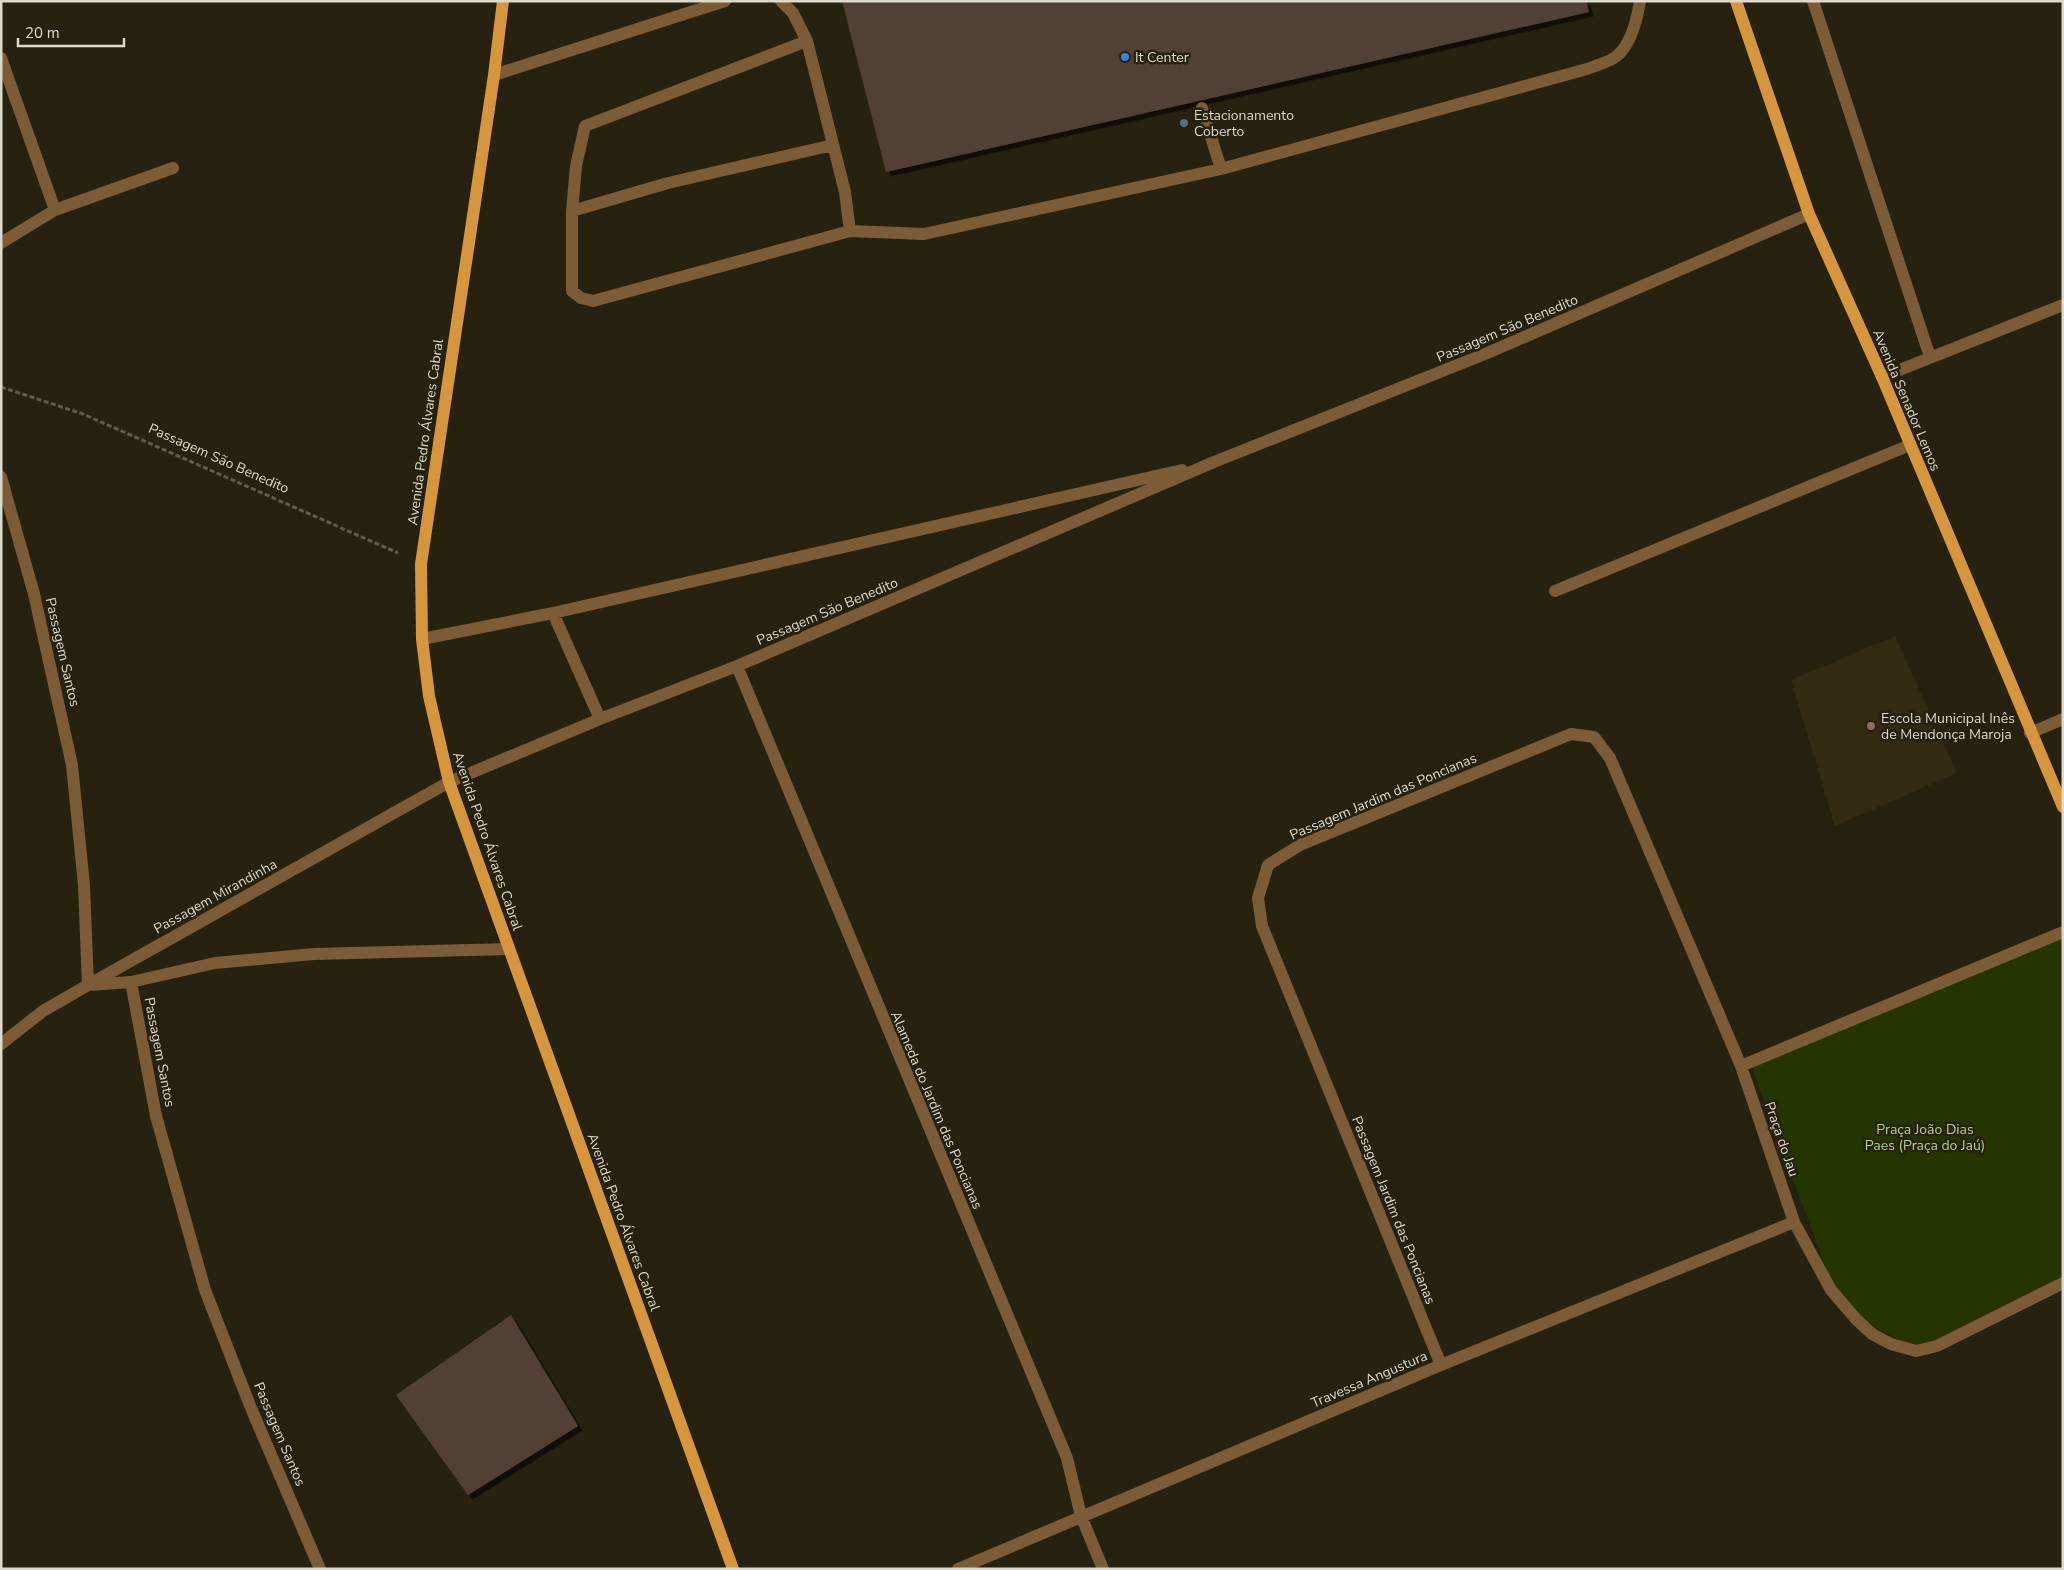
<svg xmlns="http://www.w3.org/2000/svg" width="2064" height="1570" font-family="'Nunito Sans',sans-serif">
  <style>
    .built { fill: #322b11 }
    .green { fill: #243501 }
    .building { fill: #534135; filter: url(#shadow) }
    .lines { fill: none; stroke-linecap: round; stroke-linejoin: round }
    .path { stroke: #615d4c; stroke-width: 3; stroke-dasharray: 5 2.5; stroke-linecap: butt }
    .minor { stroke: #7b5c36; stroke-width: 12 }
    .major { stroke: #d6963d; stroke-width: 12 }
    .shop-dot { fill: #3f7fe0; stroke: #27220f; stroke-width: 2 }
    .service-dot { fill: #5c6f8a; stroke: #27220f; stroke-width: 2 }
    .education-dot { fill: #8d6e63; stroke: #27220f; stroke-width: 2 }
    .labels { text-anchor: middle; stroke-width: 5; stroke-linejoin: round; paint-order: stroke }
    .poi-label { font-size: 14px; fill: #dcd9cd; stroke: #27220f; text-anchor: start }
    .street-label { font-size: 14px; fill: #dcd9cd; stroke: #27220f }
    .park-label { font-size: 14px; fill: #afd47c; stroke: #27220f }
  </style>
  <defs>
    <filter id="shadow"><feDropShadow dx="4.5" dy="4.5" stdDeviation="0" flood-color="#0009"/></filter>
  </defs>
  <rect width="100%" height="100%" fill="#27220f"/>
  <path class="built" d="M 1895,636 L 1957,773 L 1835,826 L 1791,680 Z"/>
  <path class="green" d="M 2063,931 L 2063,1284 L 1947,1343 L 1912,1345 L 1881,1331 L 1852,1309 L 1831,1282 L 1749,1060 Z"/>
  <path class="building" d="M 842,1 L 1586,1 L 1589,12 L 886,172 Z
    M 511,1315 L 578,1426 L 468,1495 L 396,1395 Z"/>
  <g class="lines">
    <path class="path" d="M 1,387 L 83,414 L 398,553"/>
    <path class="minor" d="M 781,1 L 793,13 L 807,41 L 845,192 L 850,231 L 924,234 L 1221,169 L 1587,69 C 1595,66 1606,63 1614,58 C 1631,47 1637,20 1640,1
      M 1813,1 L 1930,357
      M 807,41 L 585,126 L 576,166 L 572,211 L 668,183 L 833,145
      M 1,58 L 55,210
      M 494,75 L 725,1
      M 1202,108 L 1221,169
      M 572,211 L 572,291 L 581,298 L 593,301 L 850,231
      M 1,243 L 55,210 L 173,168
      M 1882,377 L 2063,305
      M 1,477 L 34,594 L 72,765 L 84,885 L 88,985 L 131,982 L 156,1116 L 205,1290 L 251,1408 L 320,1569
      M 1555,591 L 1910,445
      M 553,613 L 600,719
      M 422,639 L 553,613 L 1182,470
      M 737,666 L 1067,1458 L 1081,1516 L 1103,1569
      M 2030,733 L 2063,719
      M 131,982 L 215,963 L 314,954 L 509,949
      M 1,1044 L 43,1011 L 88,985 L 449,782 L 600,719 L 737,666 L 1214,462 L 1485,354 L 1809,214
      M 1741,1066 L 2063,932
      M 1441,1365 L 1262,926 L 1258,898 L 1268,865 L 1300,845 L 1571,734 L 1594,737 L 1610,758 L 1741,1066 L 1794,1222 L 1831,1290 L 1856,1319 L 1872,1334 L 1891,1344 L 1916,1351 L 1937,1346 L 2063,1283
      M 958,1569 L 1441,1365 L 1794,1222"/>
    <path class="major" d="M 503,1 L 494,75 L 421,564 L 422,639 L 429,696 L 449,782 L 733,1569
      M 1736,1 L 1809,214 L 1882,377 L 2063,807"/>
  </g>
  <circle class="shop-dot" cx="1125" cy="57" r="5"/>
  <circle class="service-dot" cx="1184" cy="123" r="5"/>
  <circle class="education-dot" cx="1871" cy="726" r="5"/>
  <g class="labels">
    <g class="poi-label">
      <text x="1135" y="62">It Center</text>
      <text x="1194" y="120">Estacionamento<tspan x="1194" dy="16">Coberto</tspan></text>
      <text x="1881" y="723">Escola Municipal Inês<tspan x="1881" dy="16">de Mendonça Maroja</tspan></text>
    </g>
    <g class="street-label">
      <text transform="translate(1507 328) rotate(-23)" y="5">Passagem São Benedito</text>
      <text transform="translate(1907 400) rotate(67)" y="5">Avenida Senador Lemos</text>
      <text transform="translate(425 432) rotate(-82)" y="5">Avenida Pedro Álvares Cabral</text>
      <text transform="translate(219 458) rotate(24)" y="5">Passagem São Benedito</text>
      <text transform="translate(827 611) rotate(-23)" y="5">Passagem São Benedito</text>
      <text transform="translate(63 652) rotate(77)" y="5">Passagem Santos</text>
      <text transform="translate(1383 796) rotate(-23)" y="5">Passagem Jardim das Poncianas</text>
      <text transform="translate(488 841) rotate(71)" y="5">Avenida Pedro Álvares Cabral</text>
      <text transform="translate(215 896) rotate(-29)" y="5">Passagem Mirandinha</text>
      <text transform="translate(160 1052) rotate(79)" y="5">Passagem Santos</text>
      <text transform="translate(937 1110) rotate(67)" y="5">Alameda do Jardim das Poncianas</text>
      <text transform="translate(1782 1139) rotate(71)" y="5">Praça do Jau</text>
      <text transform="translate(1394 1210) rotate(68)" y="5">Passagem Jardim das Poncianas</text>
      <text transform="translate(624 1222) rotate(70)" y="5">Avenida Pedro Álvares Cabral</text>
      <text transform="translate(1369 1379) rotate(-23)" y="5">Travessa Angustura</text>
      <text transform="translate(280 1434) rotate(67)" y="5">Passagem Santos</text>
    </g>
    <g class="park-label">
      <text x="1925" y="1134">Praça João Dias<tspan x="1925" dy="16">Paes (Praça do Jaú)</tspan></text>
    </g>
  </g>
  <rect width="2064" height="1570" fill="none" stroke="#dcd9cd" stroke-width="5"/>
  <path d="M18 38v8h106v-8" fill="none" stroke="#dcd9cd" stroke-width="2.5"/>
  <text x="25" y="38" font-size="15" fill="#dcd9cd" stroke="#27220f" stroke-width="4" paint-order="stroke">20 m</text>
</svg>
